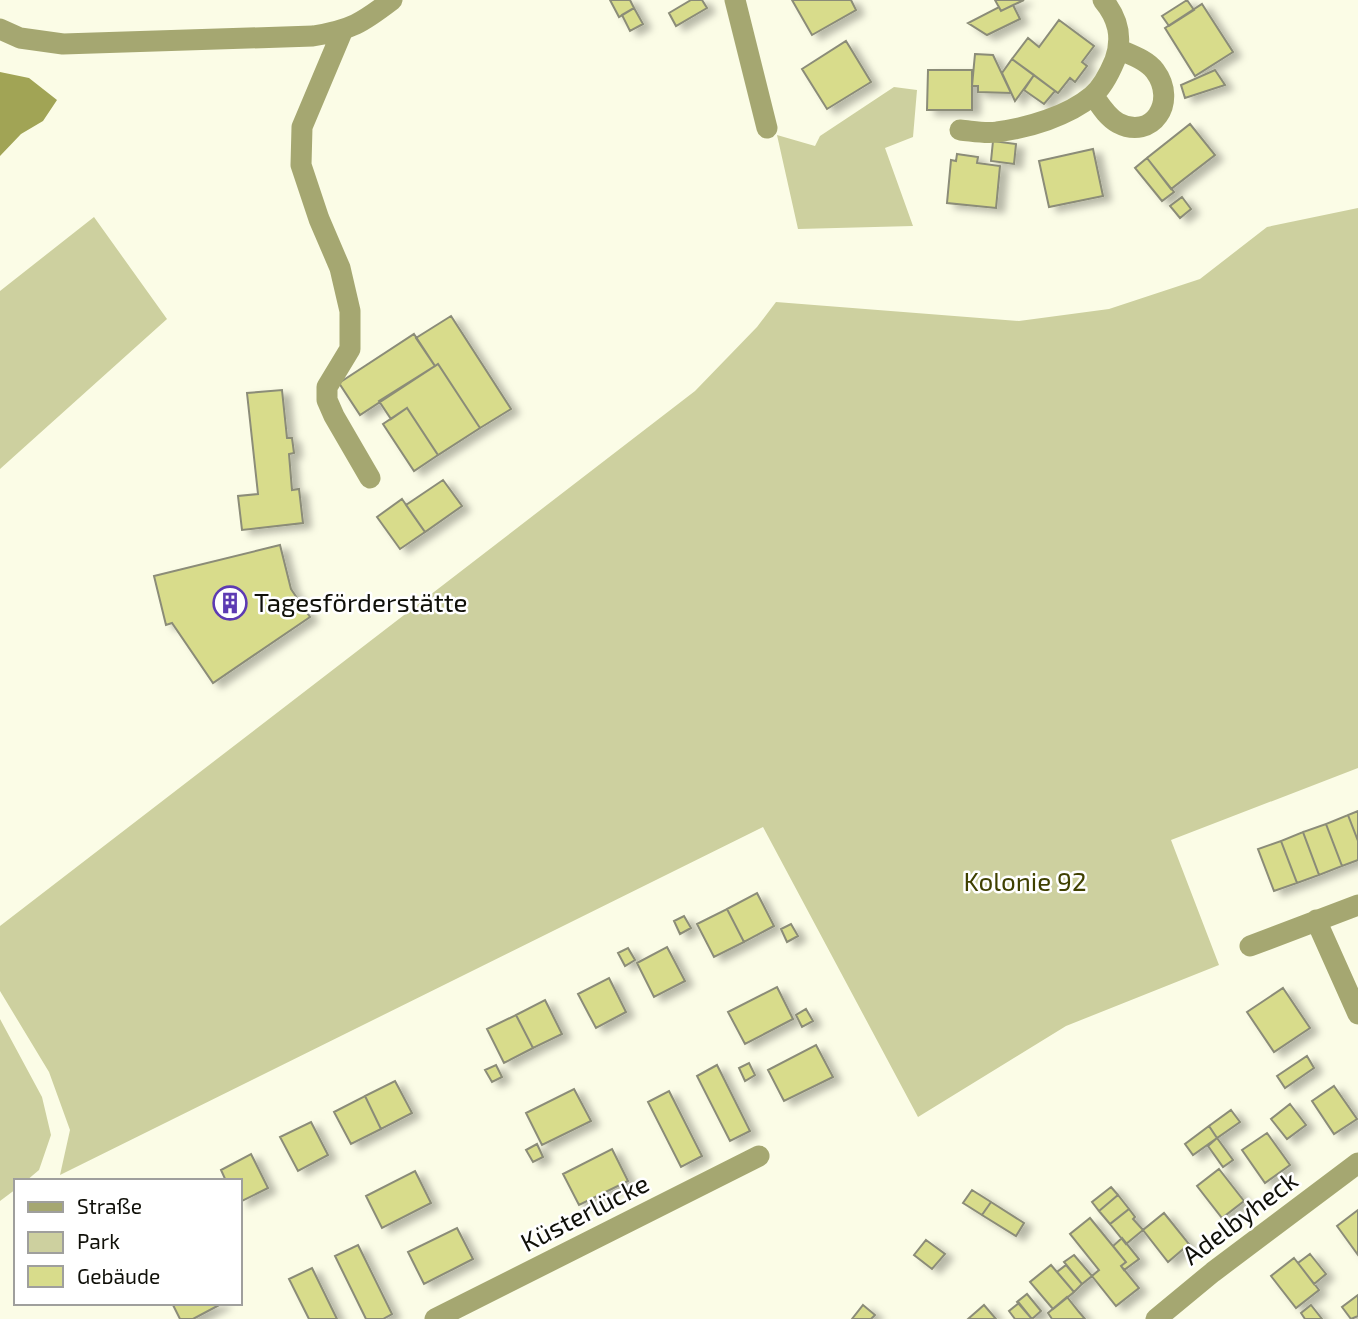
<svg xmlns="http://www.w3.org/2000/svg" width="1358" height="1319" font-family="'Exo 2',sans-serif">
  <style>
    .green { fill: #cdd09f }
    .water { fill: #a1a455 }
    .building { fill: #d8dc8b; stroke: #8b8c78; stroke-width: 2; filter: url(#shadow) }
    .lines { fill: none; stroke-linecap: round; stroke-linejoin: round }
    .minor { stroke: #a5a771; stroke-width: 21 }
    .labels { text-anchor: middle; stroke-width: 5; stroke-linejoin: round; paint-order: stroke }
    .poi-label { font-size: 26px; fill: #101009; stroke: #fff; text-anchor: start }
    .park-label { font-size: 26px; fill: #3f4000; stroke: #fff }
    .street-label { font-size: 26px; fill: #101009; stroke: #fff }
  </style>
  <defs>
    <filter id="shadow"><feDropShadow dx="8" dy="4.5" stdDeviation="3.5" flood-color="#0004"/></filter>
  </defs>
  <rect width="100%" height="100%" fill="#fbfce6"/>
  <path class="green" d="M 894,87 L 917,90 L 913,137 L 885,148 L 913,226 L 798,229 L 777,135 L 815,146 L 820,136 Z
    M 1358,208 L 1358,768 L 1171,840 L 1219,965 L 1066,1026 L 918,1117 L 763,827 L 60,1175 L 70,1130 L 49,1072 L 0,991 L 0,926 L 695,391 L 757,327 L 776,302 L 1019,321 L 1109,309 L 1200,279 L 1267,227 Z
    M 94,217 L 167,319 L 0,469 L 0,291 Z
    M 0,1019 L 42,1097 L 51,1135 L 39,1170 L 26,1181 L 16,1181 L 16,1189 L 0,1201 Z"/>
  <path class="water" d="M 0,72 L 29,78 L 57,100 L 43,121 L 21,134 L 0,156 Z"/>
  <path class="building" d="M 610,0 L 630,0 L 634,8 L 619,17 Z
    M 691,0 L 702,0 L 707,8 L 676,26 L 669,13 Z
    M 792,0 L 851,0 L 856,10 L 812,35 Z
    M 995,0 L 1024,0 L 1001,11 Z
    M 1187,0 L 1194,10 L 1169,26 L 1162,16 Z
    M 1202,4 L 1233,52 L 1195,76 L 1165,28 Z
    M 1013,5 L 1020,19 L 987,35 L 968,23 L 999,7 L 1001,11 Z
    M 634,8 L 643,24 L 630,31 L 622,15 Z
    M 1059,20 L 1094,46 L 1082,62 L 1087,66 L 1075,82 L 1070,78 L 1058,93 L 1012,59 L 1028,38 L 1039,47 Z
    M 846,41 L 871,82 L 827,109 L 802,69 Z
    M 975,54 L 993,55 L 1011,93 L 978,92 L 978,86 L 972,86 Z
    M 1012,59 L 1034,75 L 1015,101 L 1002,73 Z
    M 928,70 L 972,70 L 972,110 L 927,110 Z
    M 1215,70 L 1225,85 L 1185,98 L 1181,85 Z
    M 1034,75 L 1055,91 L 1044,104 L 1024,90 Z
    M 1190,124 L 1215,155 L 1171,189 L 1147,158 Z
    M 993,141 L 1016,144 L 1014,164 L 991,161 Z
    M 1093,149 L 1103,196 L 1049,207 L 1039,161 Z
    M 957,154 L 978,157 L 977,163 L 1000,166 L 996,208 L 947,203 L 951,160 L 956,161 Z
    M 1147,158 L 1174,192 L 1162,201 L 1135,168 Z
    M 1182,197 L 1191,209 L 1180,218 L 1170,206 Z
    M 451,316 L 511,409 L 480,428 L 438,364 L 435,366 L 416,338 Z
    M 414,334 L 435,366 L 360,415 L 339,383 Z
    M 438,364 L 480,428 L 438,455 L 407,408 L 391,419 L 379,401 Z
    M 282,390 L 287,438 L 292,438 L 294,453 L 289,454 L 292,490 L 299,489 L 303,523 L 242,530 L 238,496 L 258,494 L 247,393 Z
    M 407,408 L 438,455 L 414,471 L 383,424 Z
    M 443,480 L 462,506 L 425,532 L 406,505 Z
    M 402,499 L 425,532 L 400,549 L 377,517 Z
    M 280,545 L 291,589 L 310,617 L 213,683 L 172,623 L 166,625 L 154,576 Z
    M 1358,811 L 1358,841 L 1348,815 Z
    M 1348,815 L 1358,841 L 1358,860 L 1342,866 L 1326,824 Z
    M 1326,824 L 1342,866 L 1319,875 L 1303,832 Z
    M 1303,832 L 1319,875 L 1297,883 L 1281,841 Z
    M 1281,841 L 1297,883 L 1274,891 L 1258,849 Z
    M 757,893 L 774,926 L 744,942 L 727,909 Z
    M 727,909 L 744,942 L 714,957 L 697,924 Z
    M 684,916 L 691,928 L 680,934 L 674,921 Z
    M 791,924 L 798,936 L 787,942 L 781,929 Z
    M 667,947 L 685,981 L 654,997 L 637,963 Z
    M 628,948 L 635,960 L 625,966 L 618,953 Z
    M 609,978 L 626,1012 L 596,1028 L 578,994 Z
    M 777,987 L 793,1019 L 745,1044 L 728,1012 Z
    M 1283,988 L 1310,1028 L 1274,1052 L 1247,1012 Z
    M 545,1000 L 562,1034 L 533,1048 L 516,1015 Z
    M 806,1009 L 813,1021 L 802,1027 L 796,1015 Z
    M 516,1015 L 533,1048 L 504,1063 L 487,1029 Z
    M 816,1045 L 833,1077 L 784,1101 L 768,1070 Z
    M 1307,1056 L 1314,1068 L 1285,1088 L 1277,1076 Z
    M 749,1063 L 755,1075 L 745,1081 L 739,1068 Z
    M 496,1065 L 502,1077 L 492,1082 L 485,1070 Z
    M 717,1065 L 750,1131 L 730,1141 L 697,1076 Z
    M 395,1081 L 412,1113 L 381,1129 L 365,1096 Z
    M 1334,1086 L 1357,1119 L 1334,1134 L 1312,1101 Z
    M 574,1089 L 591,1121 L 542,1145 L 526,1113 Z
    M 669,1091 L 702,1156 L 681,1167 L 648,1102 Z
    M 365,1096 L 381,1129 L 351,1144 L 334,1112 Z
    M 1290,1104 L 1306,1125 L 1287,1139 L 1271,1119 Z
    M 1231,1110 L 1240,1122 L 1217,1138 L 1209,1126 Z
    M 311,1122 L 328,1155 L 298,1171 L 280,1137 Z
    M 1209,1126 L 1217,1138 L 1193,1155 L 1185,1144 Z
    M 1267,1133 L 1290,1165 L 1265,1183 L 1242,1150 Z
    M 1217,1138 L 1233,1160 L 1223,1167 L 1208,1146 Z
    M 537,1144 L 543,1157 L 533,1162 L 526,1150 Z
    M 612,1149 L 628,1181 L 579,1205 L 563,1174 Z
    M 251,1154 L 268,1188 L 240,1202 L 240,1181 L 226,1181 L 221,1170 Z
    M 1219,1169 L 1244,1201 L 1222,1218 L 1197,1186 Z
    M 415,1171 L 431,1203 L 382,1228 L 366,1196 Z
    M 1111,1187 L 1118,1195 L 1099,1211 L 1092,1202 Z
    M 972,1190 L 991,1202 L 982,1215 L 963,1203 Z
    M 1118,1195 L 1129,1209 L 1110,1224 L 1099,1211 Z
    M 991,1202 L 1024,1223 L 1016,1236 L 982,1215 Z
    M 1129,1209 L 1135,1217 L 1133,1219 L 1143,1230 L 1126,1244 L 1110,1224 Z
    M 1358,1210 L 1358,1255 L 1337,1226 Z
    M 1164,1213 L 1189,1244 L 1168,1262 L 1143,1230 Z
    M 1090,1218 L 1126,1262 L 1121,1266 L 1139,1288 L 1116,1306 L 1092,1276 L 1099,1270 L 1070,1234 Z
    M 457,1228 L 473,1259 L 424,1284 L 408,1252 Z
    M 1122,1238 L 1139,1259 L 1124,1270 L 1121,1266 L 1126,1262 L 1113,1246 Z
    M 926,1240 L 945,1254 L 932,1269 L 914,1255 Z
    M 358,1245 L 392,1314 L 383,1319 L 366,1319 L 335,1256 Z
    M 1310,1254 L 1326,1274 L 1314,1284 L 1298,1263 Z
    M 1074,1255 L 1092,1276 L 1082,1284 L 1064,1262 Z
    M 1294,1258 L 1319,1290 L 1296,1308 L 1271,1276 Z
    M 1051,1265 L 1074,1292 L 1053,1309 L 1030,1282 Z
    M 1066,1265 L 1082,1284 L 1074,1292 L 1057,1272 Z
    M 312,1268 L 337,1319 L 309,1319 L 289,1279 Z
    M 1027,1294 L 1041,1311 L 1032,1319 L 1017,1302 Z
    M 1358,1295 L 1358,1316 L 1351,1319 L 1342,1307 Z
    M 1067,1297 L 1079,1312 L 1085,1319 L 1052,1319 L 1048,1313 Z
    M 172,1303 L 223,1303 L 193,1319 L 180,1319 Z
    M 1019,1303 L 1032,1319 L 1015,1319 L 1009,1311 Z
    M 863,1305 L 875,1315 L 871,1319 L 852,1319 Z
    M 984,1305 L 996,1319 L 968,1319 Z
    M 1311,1305 L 1322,1319 L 1305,1319 L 1301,1313 Z"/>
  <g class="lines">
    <path class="minor" d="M 735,0 L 767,128
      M 0,29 L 20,38 L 63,44 L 313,36 C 351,30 362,23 392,0
      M 342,32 L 302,127 L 301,165 L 319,219 L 340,268 L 350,311 L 350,349 L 327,387 L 327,400 L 334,416 L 370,478
      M 1093,95 C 1100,105 1107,117 1118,123 C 1152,141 1178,102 1155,71 C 1147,60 1131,55 1118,49
      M 960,130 C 972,131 985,134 997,132 C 1028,128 1068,116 1092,96 C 1103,87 1110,72 1115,60 C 1123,37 1118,18 1103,0
      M 1316,920 L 1358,1014
      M 1250,946 L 1358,905
      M 435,1319 L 759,1156
      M 1156,1319 L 1213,1272 L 1358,1163"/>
  </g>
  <defs>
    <symbol id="building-ring" viewBox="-11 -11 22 22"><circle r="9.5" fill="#fff" stroke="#5d3bb3" stroke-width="1.5"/><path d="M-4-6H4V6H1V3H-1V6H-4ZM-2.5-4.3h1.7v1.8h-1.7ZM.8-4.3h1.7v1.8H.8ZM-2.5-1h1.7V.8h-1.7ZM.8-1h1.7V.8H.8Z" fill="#5d3bb3"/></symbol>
  </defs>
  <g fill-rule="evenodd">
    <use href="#building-ring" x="211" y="584" width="38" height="38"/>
  </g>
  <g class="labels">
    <g class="poi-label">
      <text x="254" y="612">Tagesförderstätte</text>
    </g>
    <g class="park-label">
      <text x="1025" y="891">Kolonie 92</text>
    </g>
    <g class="street-label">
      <text transform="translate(585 1213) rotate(-27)" y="9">Küsterlücke</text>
      <text transform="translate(1240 1218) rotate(-37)" y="9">Adelbyheck</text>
    </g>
  </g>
  <rect x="14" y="1179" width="228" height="126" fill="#ffffff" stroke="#9f9f9d" stroke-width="2"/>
  <rect x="28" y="1202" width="35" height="10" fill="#a5a771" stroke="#9f9f9d" stroke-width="2"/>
  <text x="77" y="1214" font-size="21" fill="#101009">Straße</text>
  <rect x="28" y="1232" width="35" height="21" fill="#cdd09f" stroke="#9f9f9d" stroke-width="2"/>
  <text x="77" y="1249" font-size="21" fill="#101009">Park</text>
  <rect x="28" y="1266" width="35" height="21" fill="#d8dc8b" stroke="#9f9f9d" stroke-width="2"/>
  <text x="77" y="1284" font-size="21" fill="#101009">Gebäude</text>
</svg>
